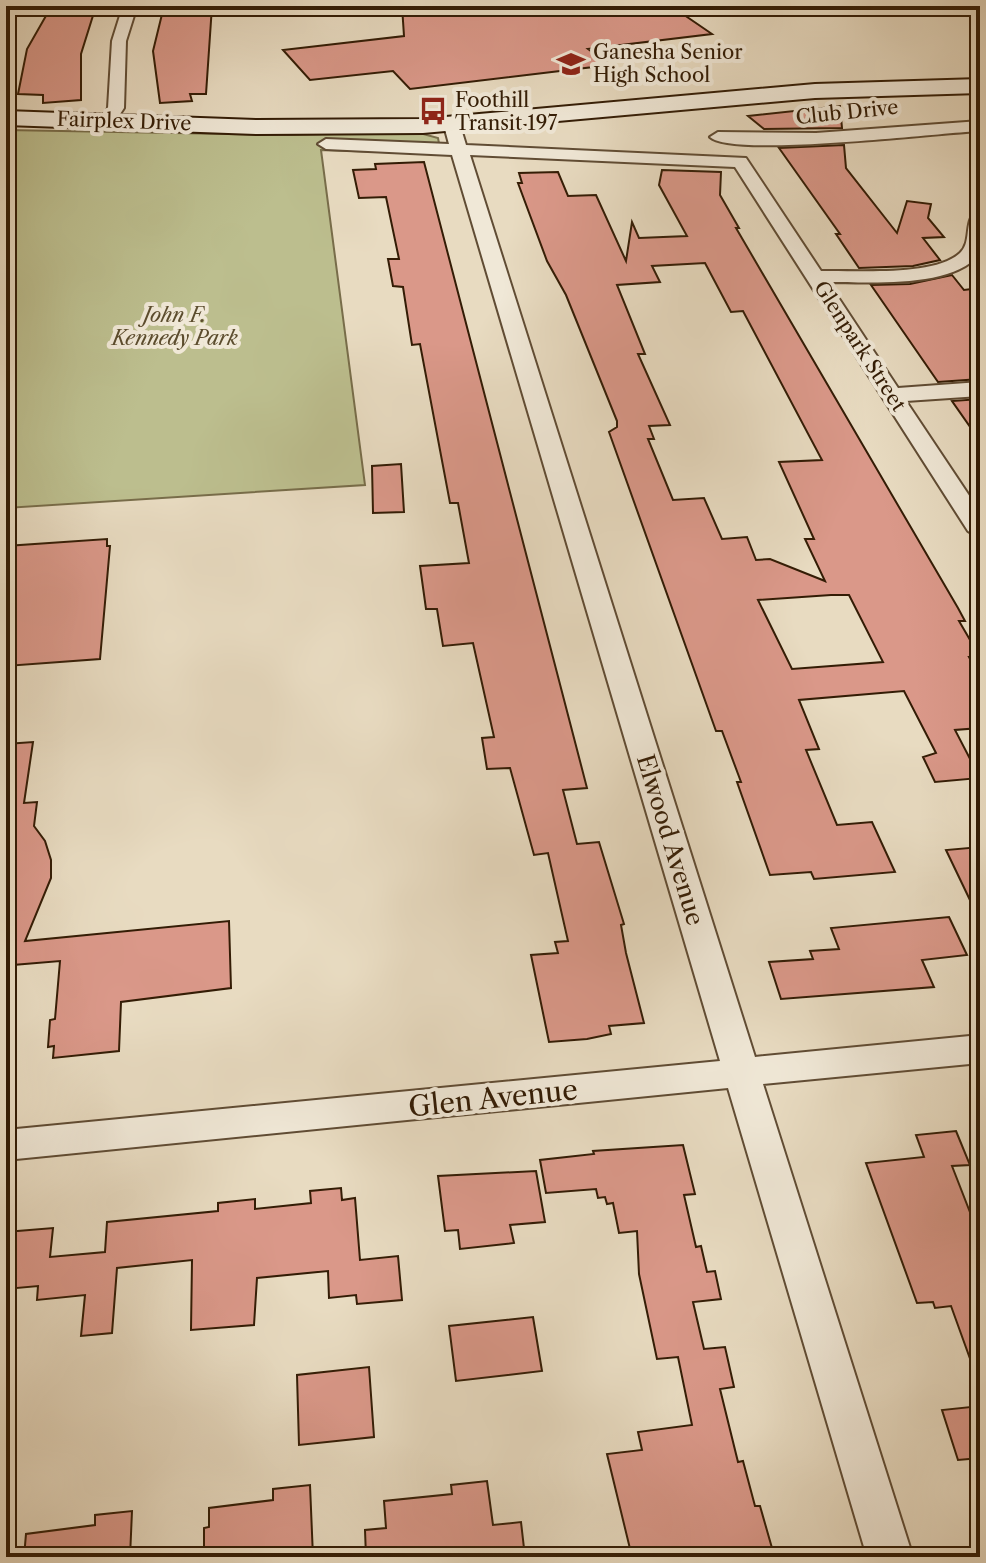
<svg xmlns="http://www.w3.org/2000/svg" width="986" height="1563" font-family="'Libre Caslon Text',serif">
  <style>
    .green { fill: #bcbe8e; stroke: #786d4a; stroke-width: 2 }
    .building { fill: #da9889; stroke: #331c05; stroke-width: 2; fill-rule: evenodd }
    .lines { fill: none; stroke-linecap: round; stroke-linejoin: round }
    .minor-casing { stroke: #604c34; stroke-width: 4 }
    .secondary-casing { stroke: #331c05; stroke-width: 4 }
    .minor { fill: #f0e8d7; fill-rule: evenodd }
    .secondary { fill: #f0e8d7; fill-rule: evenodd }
    .labels { text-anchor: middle; stroke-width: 8; stroke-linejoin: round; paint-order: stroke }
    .far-poi-label { font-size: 20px; fill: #331c05; stroke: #f0e8d7; text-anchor: start }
    .far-street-label { font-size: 20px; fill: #331c05; stroke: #f0e8d7 }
    .far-park-label { font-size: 20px; font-style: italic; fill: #5c4d2e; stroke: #f0e8d7 }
    .street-label { font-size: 24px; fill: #331c05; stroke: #f0e8d7 }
    .near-street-label { font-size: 28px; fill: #331c05; stroke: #f0e8d7 }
  </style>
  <rect width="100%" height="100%" fill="#e8dbc1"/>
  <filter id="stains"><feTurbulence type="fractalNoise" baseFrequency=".0025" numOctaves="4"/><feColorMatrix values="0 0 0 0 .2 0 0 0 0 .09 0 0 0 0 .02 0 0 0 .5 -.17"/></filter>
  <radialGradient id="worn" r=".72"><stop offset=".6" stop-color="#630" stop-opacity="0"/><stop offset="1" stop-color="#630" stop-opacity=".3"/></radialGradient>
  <path class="green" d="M 6,130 L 291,135 L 416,132 L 438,138 L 441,154 L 321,150 L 365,485 L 6,508 Z"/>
  <path class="building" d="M 96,6 L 81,54 L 81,100 L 43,103 L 43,95 L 18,94 L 27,49 L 51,7 Z
    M 164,6 L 212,6 L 206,94 L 190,94 L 192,101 L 160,103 L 153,51 Z
    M 402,6 L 671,6 L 712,34 L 588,49 L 610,65 L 410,89 L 393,71 L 310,80 L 283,50 L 404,36 Z
    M 840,106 L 842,128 L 764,129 L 748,116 Z
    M 844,145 L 846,168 L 897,233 L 907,201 L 931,204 L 928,218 L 944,237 L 923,238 L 940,260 L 913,266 L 859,268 L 836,234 L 840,234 L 779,148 Z
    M 424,162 L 587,788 L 563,790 L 577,844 L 599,842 L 624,924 L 621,925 L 626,953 L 644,1023 L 609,1026 L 611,1034 L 587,1039 L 549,1042 L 531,955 L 558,953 L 555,942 L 568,941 L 548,853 L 534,855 L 510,768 L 487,769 L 482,738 L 494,737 L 473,643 L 443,646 L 437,609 L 426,609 L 420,566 L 469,563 L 458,503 L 450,503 L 420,344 L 412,345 L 403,287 L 393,286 L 388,259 L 399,259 L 386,197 L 359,198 L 353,170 L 376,169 L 375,164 Z
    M 662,170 L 721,172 L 720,195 L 739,228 L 736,228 L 958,608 L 965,621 L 959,621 L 980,657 L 969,657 L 980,677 L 980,728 L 955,730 L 980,778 L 935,782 L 923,757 L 936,753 L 904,691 L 799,700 L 819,749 L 806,750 L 837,825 L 872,822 L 895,872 L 814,879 L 811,872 L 770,875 L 737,782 L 741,782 L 722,731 L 716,731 L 609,432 L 617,427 L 617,421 L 566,295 L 547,261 L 518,183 L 522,183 L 519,173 L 558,172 L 568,196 L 596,195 L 626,261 L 632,222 L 639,238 L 687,236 L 659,185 ZM 705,263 L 731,312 L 743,311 L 822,460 L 779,462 L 814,539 L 805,539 L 825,581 L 770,559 L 756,560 L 747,537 L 722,539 L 704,498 L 673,500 L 648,439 L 654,439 L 649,426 L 670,425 L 638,354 L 645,354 L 617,285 L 660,282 L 652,266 ZM 831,595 L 849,595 L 883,662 L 792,669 L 758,600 Z
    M 952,275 L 964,290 L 980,288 L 980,379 L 938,382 L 871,285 L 910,284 Z
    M 980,399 L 980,441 L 952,401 Z
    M 401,464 L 404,512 L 373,513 L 372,466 Z
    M 107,539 L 107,546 L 110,546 L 100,659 L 6,666 L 6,546 Z
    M 33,742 L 24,803 L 37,802 L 34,826 L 45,841 L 51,860 L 51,878 L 25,941 L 229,921 L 231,988 L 121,1002 L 119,1051 L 53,1058 L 54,1046 L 48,1047 L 50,1020 L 55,1019 L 60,961 L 13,965 L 6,979 L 6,744 Z
    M 980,847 L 980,921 L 946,850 Z
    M 949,917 L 967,955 L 922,960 L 934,987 L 781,999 L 769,962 L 813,959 L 810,951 L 839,949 L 831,928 Z
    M 956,1131 L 970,1165 L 952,1166 L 980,1238 L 980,1378 L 977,1378 L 951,1306 L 935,1308 L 933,1302 L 917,1303 L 866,1163 L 924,1157 L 916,1135 Z
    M 683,1145 L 695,1194 L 684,1195 L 696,1247 L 701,1246 L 707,1272 L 715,1271 L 721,1299 L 693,1302 L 704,1349 L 725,1347 L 734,1387 L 720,1389 L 738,1462 L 743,1461 L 755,1506 L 760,1506 L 772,1548 L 727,1557 L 632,1557 L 607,1454 L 642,1450 L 638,1432 L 692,1425 L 678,1357 L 657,1359 L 639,1274 L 637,1231 L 619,1233 L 613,1203 L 607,1204 L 605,1197 L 598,1198 L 596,1189 L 546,1193 L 540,1160 L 594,1154 L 593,1151 Z
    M 536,1171 L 545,1222 L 510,1225 L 514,1243 L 460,1249 L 458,1230 L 445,1231 L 438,1176 Z
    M 341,1188 L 342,1200 L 355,1198 L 360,1260 L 398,1256 L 402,1300 L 357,1304 L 356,1295 L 329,1298 L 328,1271 L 257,1278 L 254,1325 L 191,1330 L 192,1260 L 117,1268 L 112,1333 L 81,1336 L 85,1295 L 37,1300 L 38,1286 L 6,1289 L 6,1232 L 53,1228 L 50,1257 L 105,1252 L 107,1222 L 218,1211 L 218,1203 L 255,1199 L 255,1209 L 311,1203 L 310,1191 Z
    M 533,1317 L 542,1371 L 456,1381 L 449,1326 Z
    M 369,1367 L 374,1437 L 299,1445 L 297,1375 Z
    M 980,1406 L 980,1458 L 958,1460 L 942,1410 Z
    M 487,1481 L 493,1525 L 521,1522 L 525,1557 L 366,1557 L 365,1530 L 386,1528 L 384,1501 L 452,1494 L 451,1485 Z
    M 310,1485 L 313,1557 L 204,1557 L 204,1528 L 209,1527 L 209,1508 L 273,1500 L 273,1489 Z
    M 132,1511 L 130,1557 L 24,1557 L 26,1534 L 95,1525 L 95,1515 Z"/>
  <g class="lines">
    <defs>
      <path id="minor" d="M 123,6 L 137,6 L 126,41 L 124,108 L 114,123 L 108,125 L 100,120 L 108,108 L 112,41 Z
        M 451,117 L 459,122 L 466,145 L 746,158 L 821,271 C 856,270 934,277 960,253 C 970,244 966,228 971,218 L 980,217 L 980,253 C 954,289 868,282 828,282 L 898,388 L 980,382 L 980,396 L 906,401 L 980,512 L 980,538 L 968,531 L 735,167 L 470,155 L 755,1057 L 980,1035 L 980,1063 L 763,1084 L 913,1557 L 867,1557 L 728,1088 L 6,1160 L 6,1130 L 720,1061 L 452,155 L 326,149 L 318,144 L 326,139 L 449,144 L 443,122 Z
        M 980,121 L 980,131 C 938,133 732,158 710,137 L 718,132 L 816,133 Z"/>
      <path id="secondary" d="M 980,79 L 980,93 L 815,98 L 423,133 L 257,134 L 6,125 L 6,111 L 257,120 L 423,119 L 815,84 Z"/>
    </defs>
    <use href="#minor" class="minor-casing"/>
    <use href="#secondary" class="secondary-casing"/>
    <use href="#minor" class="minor"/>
    <use href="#secondary" class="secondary"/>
  </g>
  <defs>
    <symbol id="school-bare" viewBox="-9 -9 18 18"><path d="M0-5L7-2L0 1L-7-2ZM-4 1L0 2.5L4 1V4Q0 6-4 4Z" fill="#8f2418" stroke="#f0e8d7" stroke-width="2.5" paint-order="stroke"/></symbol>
    <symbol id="bus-bare" viewBox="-9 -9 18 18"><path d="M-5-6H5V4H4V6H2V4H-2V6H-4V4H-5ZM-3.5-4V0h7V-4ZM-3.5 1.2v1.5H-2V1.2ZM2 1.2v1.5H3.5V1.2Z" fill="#8f2418" stroke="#f0e8d7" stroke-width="2.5" paint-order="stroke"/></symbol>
  </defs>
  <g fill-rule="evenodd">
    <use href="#school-bare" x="551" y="44" width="40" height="40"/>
    <use href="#bus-bare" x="413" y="91" width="40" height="40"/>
  </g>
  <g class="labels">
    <g class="far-poi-label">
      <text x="593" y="59">Ganesha Senior<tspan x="593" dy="23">High School</tspan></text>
      <text x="455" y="107">Foothill<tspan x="455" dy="23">Transit 197</tspan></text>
    </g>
    <g class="far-street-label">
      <text transform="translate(847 112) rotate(-6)" y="7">Club Drive</text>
      <text transform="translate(124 121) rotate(2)" y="7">Fairplex Drive</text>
      <text transform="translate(860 346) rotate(57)" y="7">Glenpark Street</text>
    </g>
    <g class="far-park-label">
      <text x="175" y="322">John F.<tspan x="175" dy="23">Kennedy Park</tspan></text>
    </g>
    <g class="street-label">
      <text transform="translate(670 840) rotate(73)" y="8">Elwood Avenue</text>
    </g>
    <g class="near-street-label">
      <text transform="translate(493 1098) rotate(-6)" y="10">Glen Avenue</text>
    </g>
  </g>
  <rect width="986" height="1563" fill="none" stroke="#e8dbc1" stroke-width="32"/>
  <rect x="8" y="8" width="970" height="1547" fill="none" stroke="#331c05" stroke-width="4"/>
  <rect x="16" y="16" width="954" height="1531" fill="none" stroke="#331c05" stroke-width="2"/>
  <rect width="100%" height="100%" filter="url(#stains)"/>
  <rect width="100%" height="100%" fill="url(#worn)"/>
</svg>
